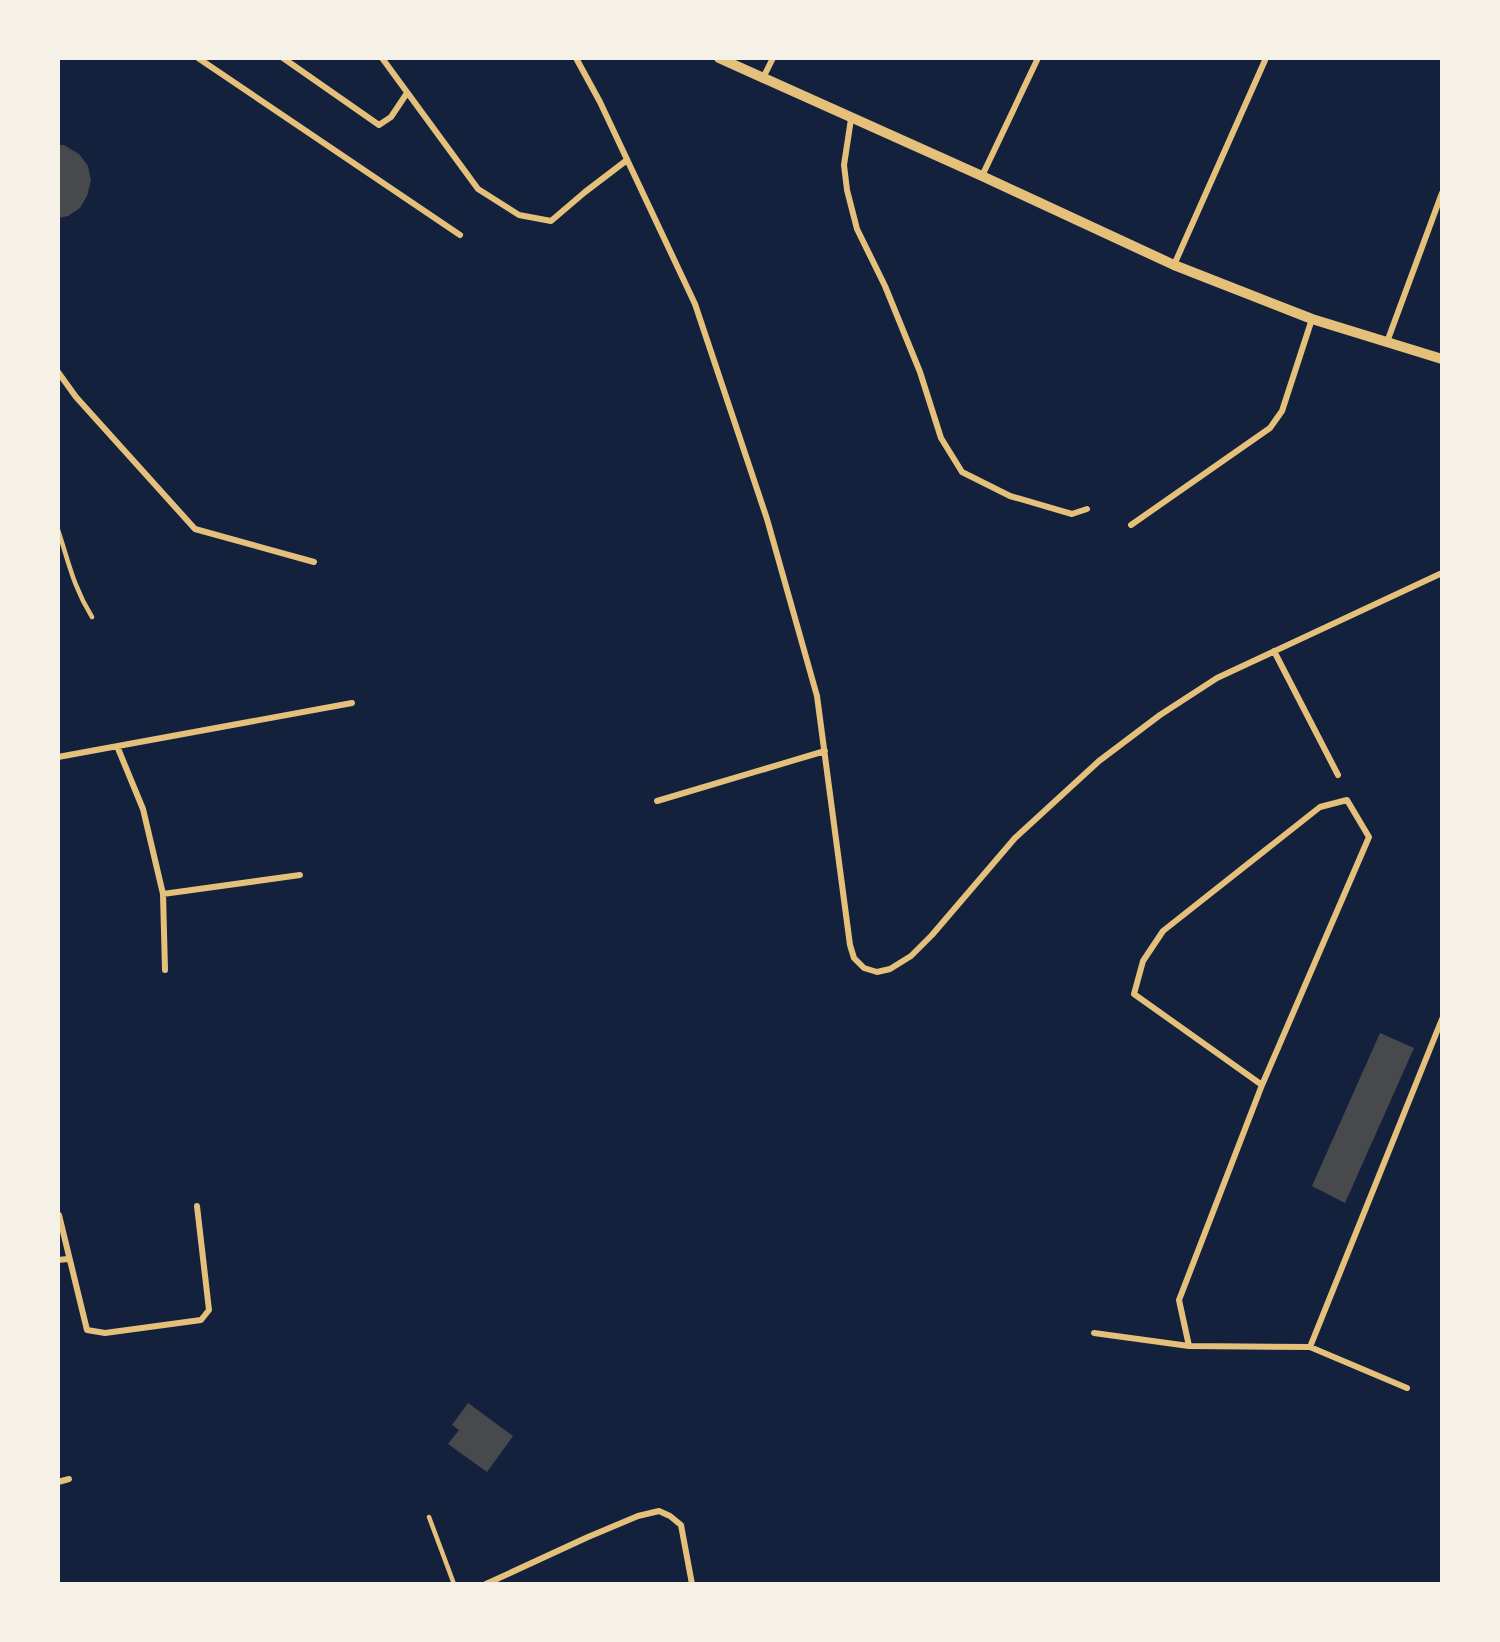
<svg xmlns="http://www.w3.org/2000/svg" width="1500" height="1642" font-family="Mulish,sans-serif">
  <style>
    .building { fill: #48494c }
    .lines { fill: none; stroke-linecap: round; stroke-linejoin: round }
    .service { stroke: #e5c07b; stroke-width: 4.5 }
    .minor { stroke: #e5c07b; stroke-width: 6 }
    .tertiary { stroke: #e5c07b; stroke-width: 10 }
  </style>
  <rect width="100%" height="100%" fill="#14213d"/>
  <path class="building" d="M 58,145 L 64,145 L 79,154 L 88,166 L 91,181 L 87,196 L 80,208 L 68,216 L 58,218 Z
    M 1380,1033 L 1414,1048 L 1345,1203 L 1312,1186 Z
    M 468,1403 L 513,1436 L 487,1472 L 448,1444 L 459,1430 L 452,1425 Z"/>
  <g class="lines">
    <path class="service" d="M 58,530 C 69,563 73,586 92,617
      M 429,1517 L 454,1584"/>
    <path class="minor" d="M 198,58 L 460,235
      M 283,58 L 379,125 L 391,117 L 407,93
      M 382,58 L 478,189 L 519,215 L 551,221 L 585,192 L 627,160
      M 576,58 L 600,102 L 695,304 L 767,519 L 817,696 L 850,945 L 854,958 L 864,968 L 877,972 L 890,969 L 911,956 L 932,935 L 1015,838 L 1099,761 L 1160,715 L 1217,678 L 1442,573
      M 763,78 L 773,58
      M 851,119 L 844,165 L 847,190 L 857,229 L 885,286 L 920,372 L 941,438 L 962,472 L 1010,496 L 1072,514 L 1087,509
      M 982,176 L 1038,58
      M 1174,265 L 1266,58
      M 1387,342 L 1442,193
      M 58,372 L 76,397 L 195,529 L 314,562
      M 1131,525 L 1270,428 L 1282,411 L 1312,319
      M 1274,651 L 1338,775
      M 117,746 L 143,809 L 163,894 L 165,970
      M 58,757 L 352,703
      M 657,801 L 825,751
      M 163,894 L 300,875
      M 59,1215 L 87,1330 L 105,1333 L 201,1320 L 209,1310 L 197,1206
      M 58,1260 L 68,1259
      M 1094,1333 L 1189,1346 L 1310,1347 L 1407,1388
      M 1189,1346 L 1179,1300 L 1262,1085 L 1369,837 L 1347,800 L 1320,807 L 1163,931 L 1143,961 L 1134,994 L 1262,1085
      M 1310,1347 L 1442,1019
      M 58,1482 L 69,1479
      M 486,1584 L 588,1537 L 638,1516 L 659,1511 L 670,1516 L 681,1525 L 692,1584"/>
    <path class="tertiary" d="M 719,58 L 982,176 L 1174,265 L 1312,319 L 1442,359"/>
  </g>
  <rect width="1500" height="1642" fill="none" stroke="#f6f1e7" stroke-width="120"/>
</svg>
